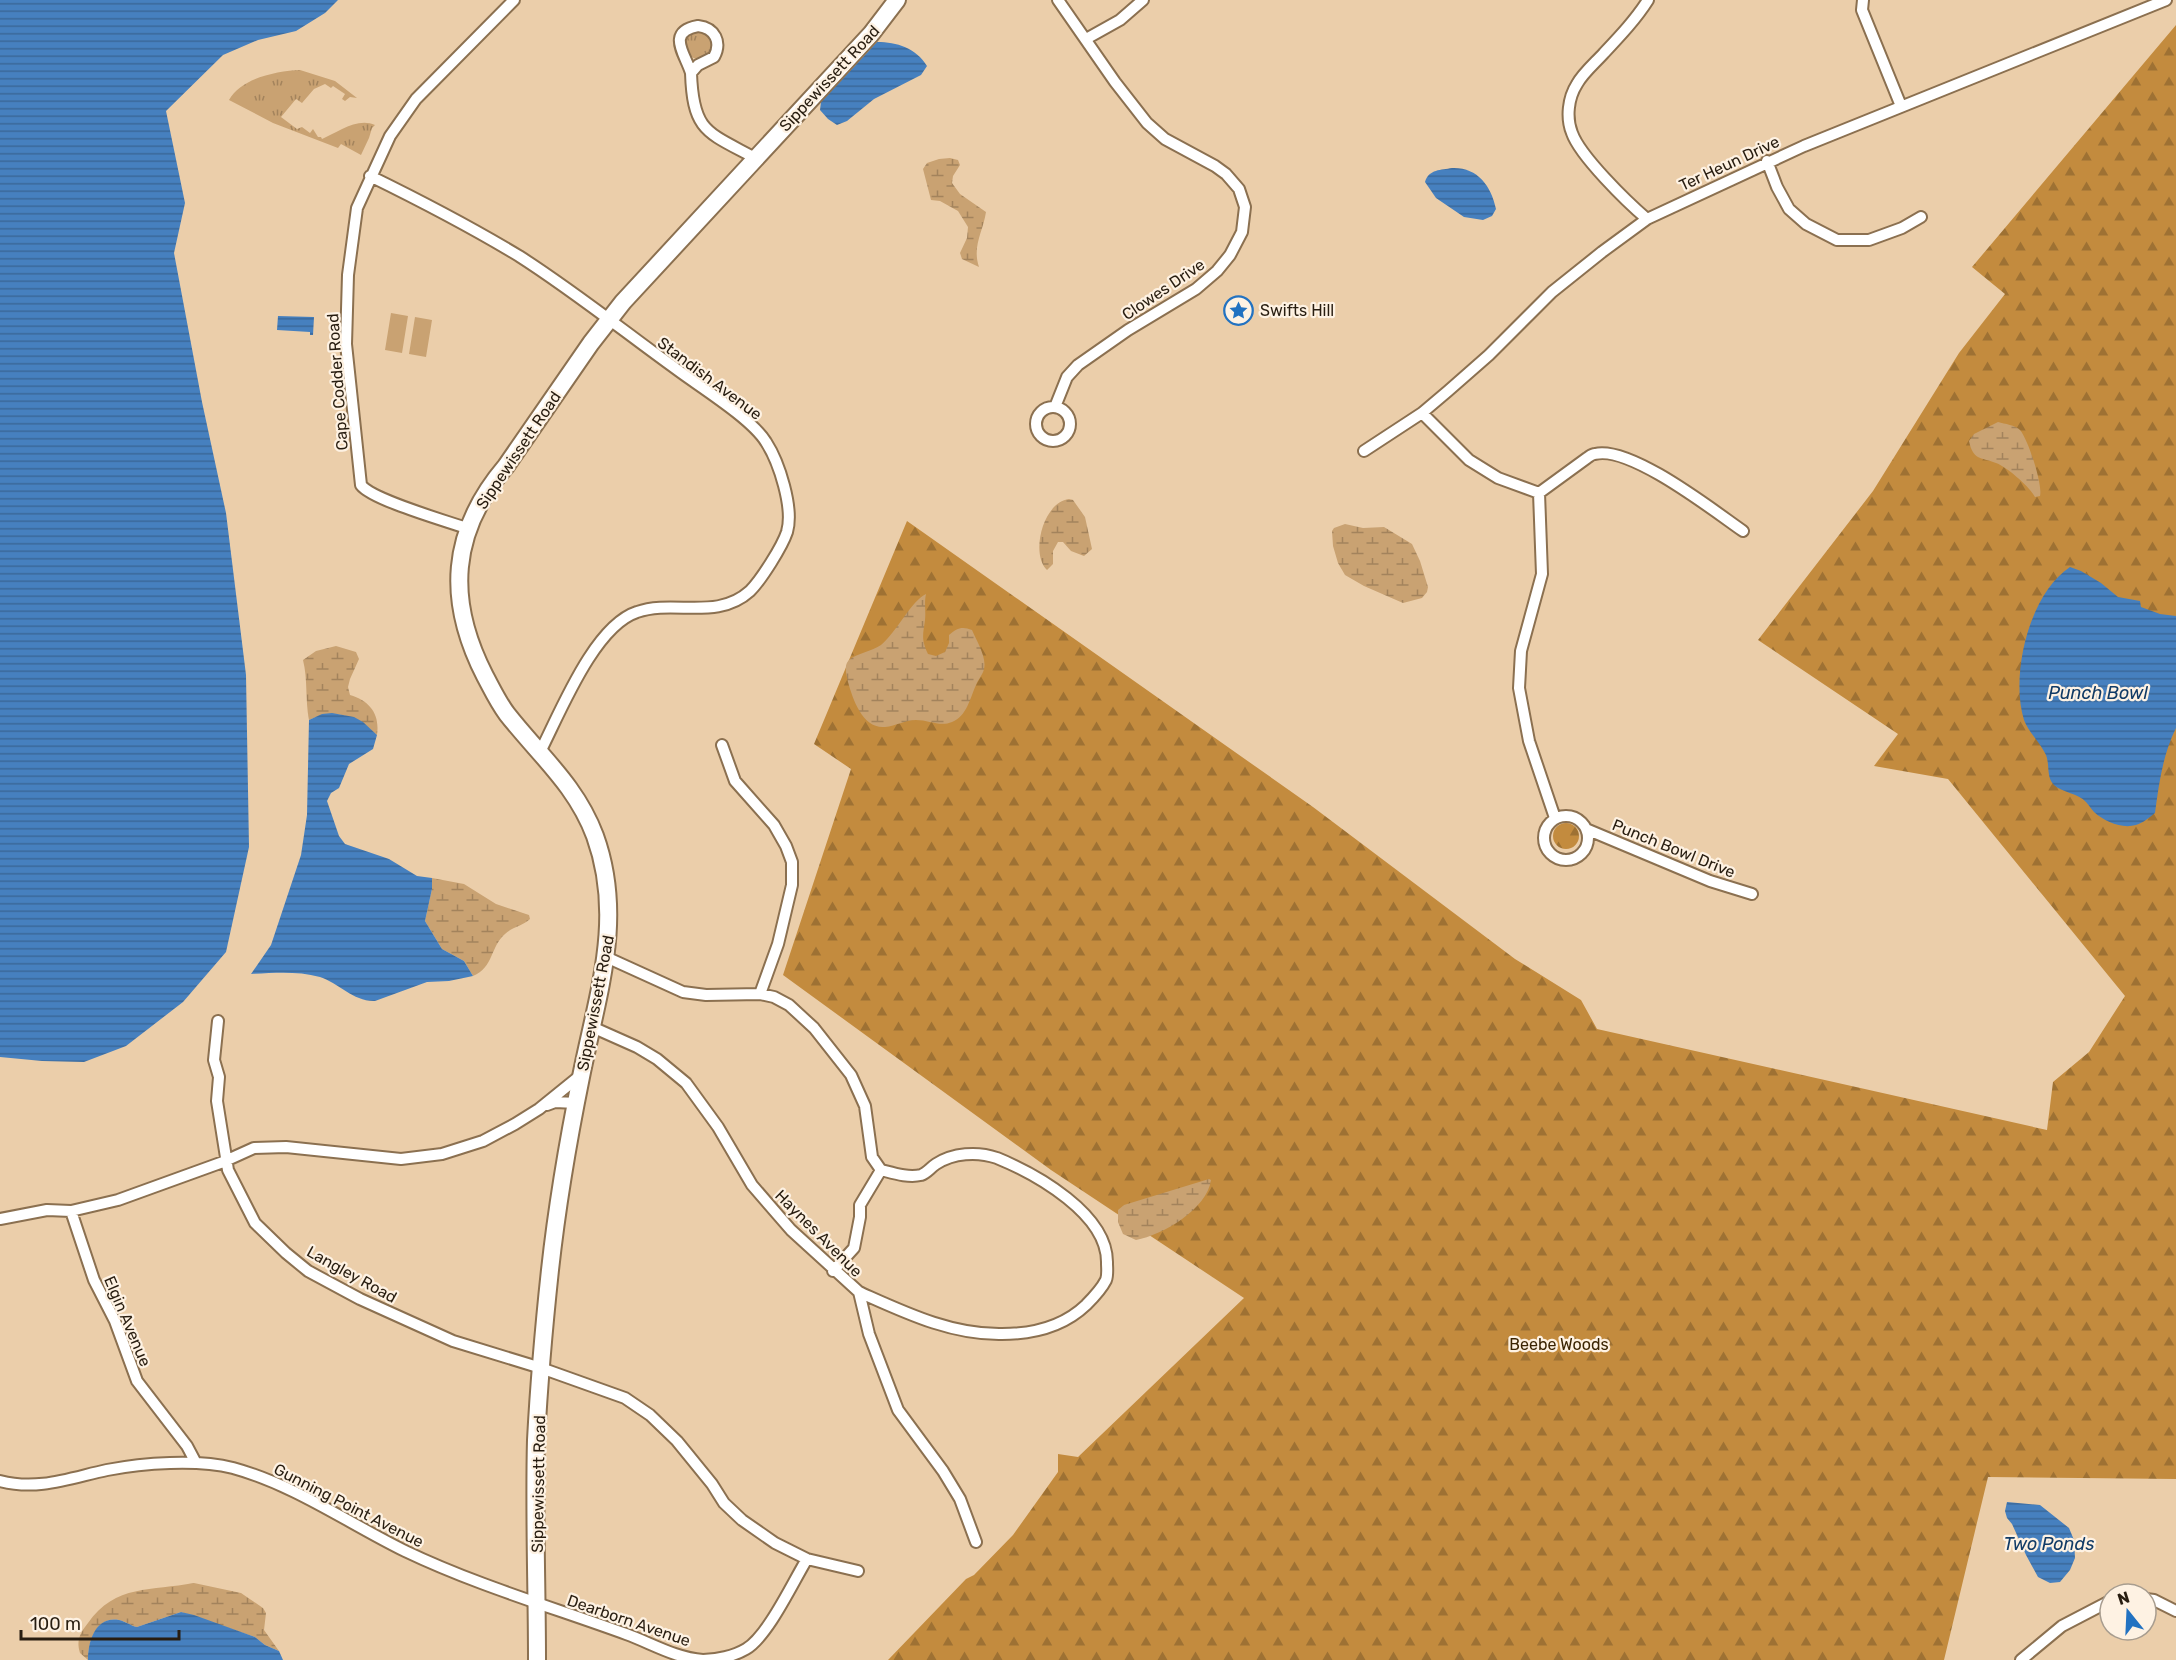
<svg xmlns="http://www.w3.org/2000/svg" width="2176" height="1660" font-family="Rubik,sans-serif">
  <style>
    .grass { fill: url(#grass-tufts) }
    .forest { fill: url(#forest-firs) }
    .wetland { fill: url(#wetland-marsh) }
    .garden { fill: #c9a272 }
    .water { fill: url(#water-rules) }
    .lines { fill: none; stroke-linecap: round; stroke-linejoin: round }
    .minor-casing { stroke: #8b7050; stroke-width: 14 }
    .secondary-casing { stroke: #8b7050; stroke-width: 20 }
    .minor { stroke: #fff; stroke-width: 10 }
    .secondary { stroke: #fff; stroke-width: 16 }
    .labels { text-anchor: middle; stroke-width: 4.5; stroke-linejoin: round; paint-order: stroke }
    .street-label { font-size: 16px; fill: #281d10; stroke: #fef2e3 }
    .poi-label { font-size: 16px; fill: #281d10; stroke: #fef2e3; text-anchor: start }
    .park-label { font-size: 16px; fill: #3b2402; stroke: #fef2e3 }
    .water-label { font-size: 18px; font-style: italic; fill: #113b66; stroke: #fef2e3 }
  </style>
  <defs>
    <pattern id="grass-tufts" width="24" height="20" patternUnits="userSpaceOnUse" patternTransform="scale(1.5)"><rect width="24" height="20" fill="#c9a272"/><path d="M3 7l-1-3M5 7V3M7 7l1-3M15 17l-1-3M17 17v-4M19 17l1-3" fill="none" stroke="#a3835c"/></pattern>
    <pattern id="forest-firs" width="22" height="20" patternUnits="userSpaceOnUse" patternTransform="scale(1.5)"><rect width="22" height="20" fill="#c38b3e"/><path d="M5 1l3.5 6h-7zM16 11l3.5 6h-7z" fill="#9e7133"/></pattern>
    <pattern id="wetland-marsh" width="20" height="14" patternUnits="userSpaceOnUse" patternTransform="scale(1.5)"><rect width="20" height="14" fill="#c9a272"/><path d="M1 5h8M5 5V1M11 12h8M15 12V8" fill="none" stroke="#a3835c"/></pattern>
    <pattern id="water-rules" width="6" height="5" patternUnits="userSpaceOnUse" patternTransform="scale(1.5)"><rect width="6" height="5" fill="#4680bf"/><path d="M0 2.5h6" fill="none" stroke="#3a689a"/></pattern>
  </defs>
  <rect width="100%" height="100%" fill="#ebceaa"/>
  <path class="grass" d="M685 45a14 14 0 1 1 28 0a14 14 0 1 1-28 0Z
    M 300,70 L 335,81 L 357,98 L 350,97 L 345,101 L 342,99 L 345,94 L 333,86 L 331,88 L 325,84 L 314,89 L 302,103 L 296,99 L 281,117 L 297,129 L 302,127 L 310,133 L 313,129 L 318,137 L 321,137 L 322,139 C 337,133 357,117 375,125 L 372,128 L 369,138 L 361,155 L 341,144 L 338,148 L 273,123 L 229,100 C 241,78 277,71 300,70 Z"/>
  <path class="forest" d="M 2176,25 L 2176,1479 L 1988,1477 L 1944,1660 L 888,1660 L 966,1579 L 974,1575 L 1013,1535 L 1058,1472 L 1058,1454 L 1078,1457 L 1244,1298 L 1051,1170 L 783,975 L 851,769 L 814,744 L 907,521 L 1313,807 L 1515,959 L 1581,1000 L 1597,1029 L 2047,1130 L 2053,1082 L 2089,1052 L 2125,996 L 1948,779 L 1874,766 L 1898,734 L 1758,640 L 1873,491 L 1959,353 L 2005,294 L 1972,267 Z
    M1553 836a13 13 0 1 1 26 0a13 13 0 1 1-26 0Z"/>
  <path class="wetland" d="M 950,158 L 958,160 L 960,165 L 953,176 L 952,183 L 960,194 L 986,212 C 983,232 972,246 979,267 L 962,259 L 960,253 L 967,238 L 968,227 L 958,211 L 940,201 L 931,200 L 923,169 L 927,163 L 939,159 Z
    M 1998,422 C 2005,424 2015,425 2020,430 C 2028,439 2043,485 2040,496 L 2035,497 C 2030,487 2007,467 1996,463 C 1980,457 1973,460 1969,441 L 1974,434 Z
    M 1069,499 L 1073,500 L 1085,517 L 1092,549 L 1084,556 L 1071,551 L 1063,542 L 1058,542 L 1053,551 L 1053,564 L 1047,570 C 1030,554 1043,502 1069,499 Z
    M 1345,524 L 1363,528 L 1384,527 L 1412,544 L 1420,561 L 1428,587 L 1427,592 L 1422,598 L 1403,603 L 1364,586 L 1345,575 L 1338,563 L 1333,546 L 1332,531 L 1334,528 Z
    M 926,594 C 924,603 926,611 925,620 C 923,635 921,639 928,654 L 936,656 L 945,652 L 949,643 L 949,635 C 957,628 962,626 972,630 C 976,640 987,657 984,669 C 983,674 978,680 976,685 C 970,698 967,716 952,722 C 940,727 929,720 916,720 C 905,720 896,726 885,727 C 863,729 853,700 848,682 C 847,676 843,666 849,660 C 855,654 873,651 881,645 C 896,633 912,600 926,594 Z
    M 336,646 L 356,652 L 359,659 L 350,679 L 348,687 L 350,695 C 370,701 380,714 377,735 C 355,717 337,707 309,720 C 305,699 308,680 303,660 L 316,651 Z
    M 432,878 L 464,884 L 496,904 L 529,915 L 530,919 C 523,926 512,927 505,934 C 490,947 494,967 473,976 L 464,961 L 442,949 L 425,921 L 432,889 Z
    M 1209,1179 L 1211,1180 C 1207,1209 1163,1235 1136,1240 L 1123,1234 L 1118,1222 L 1118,1210 L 1124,1205 Z
    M 194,1583 L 241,1593 L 263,1608 L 266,1613 L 264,1630 L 279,1651 L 265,1645 L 255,1637 L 181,1612 L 137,1627 C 131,1626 125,1621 119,1620 C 96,1616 88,1642 88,1660 L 80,1653 C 76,1641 80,1633 88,1623 C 115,1584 152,1591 194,1583 Z"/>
  <path class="garden" d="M 391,313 L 408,316 L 402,353 L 385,350 Z
    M 415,317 L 432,320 L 426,357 L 409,354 Z"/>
  <path class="water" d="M 0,0 L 338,0 L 325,13 L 296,31 L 258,40 L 223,55 L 166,111 L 185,203 L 174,253 L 202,402 L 226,513 L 246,675 L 249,847 L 226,952 L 183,1002 L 126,1046 L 84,1062 L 42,1061 L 0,1057 Z
    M 877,42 C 897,42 916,48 927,66 L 921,75 L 874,99 L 847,121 L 837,125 L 828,119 L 820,110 L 821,102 Z
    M 1452,168 C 1477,167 1491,185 1496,209 L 1492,216 L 1483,220 L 1464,217 L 1436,198 L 1425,182 C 1429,169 1441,170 1452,168 Z
    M 278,316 L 314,317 L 313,335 L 310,335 L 310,332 L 277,330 Z
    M 2070,567 L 2081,571 L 2101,583 L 2118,597 L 2140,601 L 2141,607 L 2160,614 L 2176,616 L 2176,728 C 2163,754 2159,783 2155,813 C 2150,817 2143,823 2136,825 C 2122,829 2105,822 2094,812 C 2091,809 2089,805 2086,802 C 2078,793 2063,793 2054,785 C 2046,777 2050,765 2046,755 C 2040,742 2029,733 2024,720 C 2010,675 2029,594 2070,567 Z
    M 332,713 L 354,717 L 363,722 L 377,735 L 373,749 L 349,764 L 339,788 L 331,793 L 327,801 L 339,836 L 345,844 L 389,859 L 417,876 L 432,878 L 432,889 L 425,921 L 442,949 L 464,961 L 473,976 L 449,981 L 427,982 L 375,1001 C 354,1002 339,983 320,977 C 297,971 275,973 251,974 L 271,945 L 301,855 L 307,815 L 309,720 L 322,714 Z
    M 2007,1502 L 2040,1505 L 2069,1528 L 2074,1540 L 2075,1558 L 2070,1570 L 2060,1582 L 2050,1583 L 2038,1577 L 2026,1555 L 2012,1524 L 2007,1518 L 2005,1511 Z
    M 181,1612 L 194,1615 L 255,1637 L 265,1645 L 279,1651 L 283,1660 L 88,1660 C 88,1642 95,1616 119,1620 C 125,1621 131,1626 137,1627 Z"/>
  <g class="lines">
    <defs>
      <path id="minor" d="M 1863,0 L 1862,10 L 1901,106
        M 698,26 C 715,28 722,42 714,57 L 698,65 L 691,73 C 686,55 665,32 698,26 Z
        M 1086,39 L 1120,20 L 1143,0
        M 691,73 C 693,132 707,132 755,158
        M 1767,161 L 1777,187 L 1789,209 L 1806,224 L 1837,240 L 1869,240 L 1902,228 L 1921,217
        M 370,176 C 421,201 471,227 519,256 C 574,291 626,333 679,371 C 702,388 752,419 766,442 C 779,462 794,508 787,532 C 782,547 761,580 750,591 C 717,621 674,599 637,612 C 594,626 560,713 540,752
        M 1647,219 C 1627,202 1580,156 1572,133 C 1566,118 1568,98 1577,84 C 1583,73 1595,63 1604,53 C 1620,36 1636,19 1648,0
        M1036 424a17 17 0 1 1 34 0a17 17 0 1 1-34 0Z
        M 1055,407 L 1067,377 L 1078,365 L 1128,330 L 1196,289 L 1217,271 L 1230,255 L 1242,232 L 1245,207 L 1239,189 L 1226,174 L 1215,166 L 1165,139 L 1147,123 L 1115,82 L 1058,0
        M 1422,413 L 1469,460 L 1498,478 L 1539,493
        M 1364,451 L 1422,413 L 1448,391 L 1489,355 L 1552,292 L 1602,252 L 1647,219 L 1804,146 L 2166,0
        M 469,529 C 447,521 372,500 361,485 L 346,344 L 348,275 L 357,208 L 390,136 L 416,99 L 514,0
        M 722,745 L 735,781 L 774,825 L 786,846 L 792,862 L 792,885 L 778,944 L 760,994
        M1544 838a22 22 0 1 1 44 0a22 22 0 1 1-44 0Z
        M 1555,818 L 1529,741 L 1519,688 L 1521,651 L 1542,574 L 1539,493 L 1587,458 C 1590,456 1592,454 1595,454 C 1630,445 1714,511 1743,531
        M 1586,829 L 1710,881 L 1752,894
        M 606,957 L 683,992 L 706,995 L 760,994 L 774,997 L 789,1005 L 814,1028 L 851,1075 L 865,1106 L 872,1157 L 881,1170 C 893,1173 908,1178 921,1175 C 927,1173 930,1168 936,1164 C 953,1153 977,1151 997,1158 C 1036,1174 1108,1214 1107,1263 C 1107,1268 1108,1275 1106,1280 C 1101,1290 1093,1298 1086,1305 C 1063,1327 1033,1334 1002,1334 C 951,1335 904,1312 859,1292
        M 218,1021 L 214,1060 L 219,1077 L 217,1101 L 228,1170 L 255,1223 L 286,1253 L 308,1271 L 360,1299 L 453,1341 L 541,1368 L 625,1398 L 650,1415 L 677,1441 L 712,1484 L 724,1503 L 742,1520 L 775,1543 L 807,1559 L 858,1571
        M 592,1027 L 637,1047 L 657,1059 L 686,1083 L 718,1127 L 752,1185 L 791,1230 L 859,1292 L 869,1334 L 898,1410 L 943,1471 L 960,1499 L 976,1542
        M 547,1105 L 555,1102 L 576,1103
        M 71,1211 L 94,1280 L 115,1321 L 137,1381 L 187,1446 L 196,1463
        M 0,1219 L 47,1210 L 71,1211 L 118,1200 L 223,1162 L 254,1148 L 286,1147 L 401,1159 L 442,1154 L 483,1141 L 515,1124 L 539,1109 L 581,1075
        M 833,1271 L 854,1248 L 860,1217 L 860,1205 L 881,1170
        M 0,1481 C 38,1491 70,1478 107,1470 C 143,1463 197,1459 233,1468 C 295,1485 348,1523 405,1551 C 476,1585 552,1607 626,1634 C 651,1643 675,1658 703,1660 C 717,1660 734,1656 746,1649 C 768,1636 793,1582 807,1559
        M 2146,1599 L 2154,1600 L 2176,1611
        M 2021,1660 L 2062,1626 L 2110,1601"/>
      <path id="secondary" d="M 537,1660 C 537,1587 534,1513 536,1440 C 539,1383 544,1326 550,1270 C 557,1206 568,1141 581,1077 C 597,995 625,919 595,836 C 576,785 539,755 507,714 C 498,702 492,689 485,676 C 446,600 450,532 506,466 L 591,343 L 623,302 L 871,34 L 897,0"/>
    </defs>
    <use href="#minor" class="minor-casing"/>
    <use href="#secondary" class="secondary-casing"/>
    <use href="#minor" class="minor"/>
    <use href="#secondary" class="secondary"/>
  </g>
  <defs>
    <symbol id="sight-ring" viewBox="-11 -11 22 22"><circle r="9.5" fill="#fef2e3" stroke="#2272c1" stroke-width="1.5"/><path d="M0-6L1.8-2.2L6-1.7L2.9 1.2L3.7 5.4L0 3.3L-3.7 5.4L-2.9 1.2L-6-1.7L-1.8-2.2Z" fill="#2272c1"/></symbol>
  </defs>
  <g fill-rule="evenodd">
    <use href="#sight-ring" x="1222" y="294" width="33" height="33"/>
  </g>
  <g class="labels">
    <g class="street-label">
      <text transform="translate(829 78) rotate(-47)" y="6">Sippewissett Road</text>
      <text transform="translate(1729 163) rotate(-25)" y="6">Ter Heun Drive</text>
      <text transform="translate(1163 289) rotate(-34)" y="6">Clowes Drive</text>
      <text transform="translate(710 378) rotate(37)" y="6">Standish Avenue</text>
      <text transform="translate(337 382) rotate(-94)" y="6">Cape Codder Road</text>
      <text transform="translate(518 450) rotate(-56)" y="6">Sippewissett Road</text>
      <text transform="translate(1674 848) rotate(22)" y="6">Punch Bowl Drive</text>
      <text transform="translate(595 1003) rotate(-79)" y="6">Sippewissett Road</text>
      <text transform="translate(819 1233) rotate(45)" y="6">Haynes Avenue</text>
      <text transform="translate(352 1274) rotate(29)" y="6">Langley Road</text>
      <text transform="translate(128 1321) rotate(67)" y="6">Elgin Avenue</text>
      <text transform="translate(538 1484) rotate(-89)" y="6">Sippewissett Road</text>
      <text transform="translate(349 1505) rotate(27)" y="6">Gunning Point Avenue</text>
      <text transform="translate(629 1620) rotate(19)" y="6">Dearborn Avenue</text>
    </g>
    <g class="poi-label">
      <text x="1260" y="316">Swifts Hill</text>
    </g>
    <g class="park-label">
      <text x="1559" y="1350">Beebe Woods</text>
    </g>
    <g class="water-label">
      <text x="2098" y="699">Punch Bowl</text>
      <text x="2049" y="1550">Two Ponds</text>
    </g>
  </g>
  <g transform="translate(2128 1612) rotate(342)"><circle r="28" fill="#fef2e3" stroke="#a89d8f" stroke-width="1.5"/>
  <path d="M0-4.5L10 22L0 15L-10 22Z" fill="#2272c1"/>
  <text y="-9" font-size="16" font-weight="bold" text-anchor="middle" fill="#281d10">N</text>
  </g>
  <path d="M21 1630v9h158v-9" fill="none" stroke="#281d10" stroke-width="3"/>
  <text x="30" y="1630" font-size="18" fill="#281d10" stroke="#fef2e3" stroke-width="4.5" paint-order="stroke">100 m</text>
</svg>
